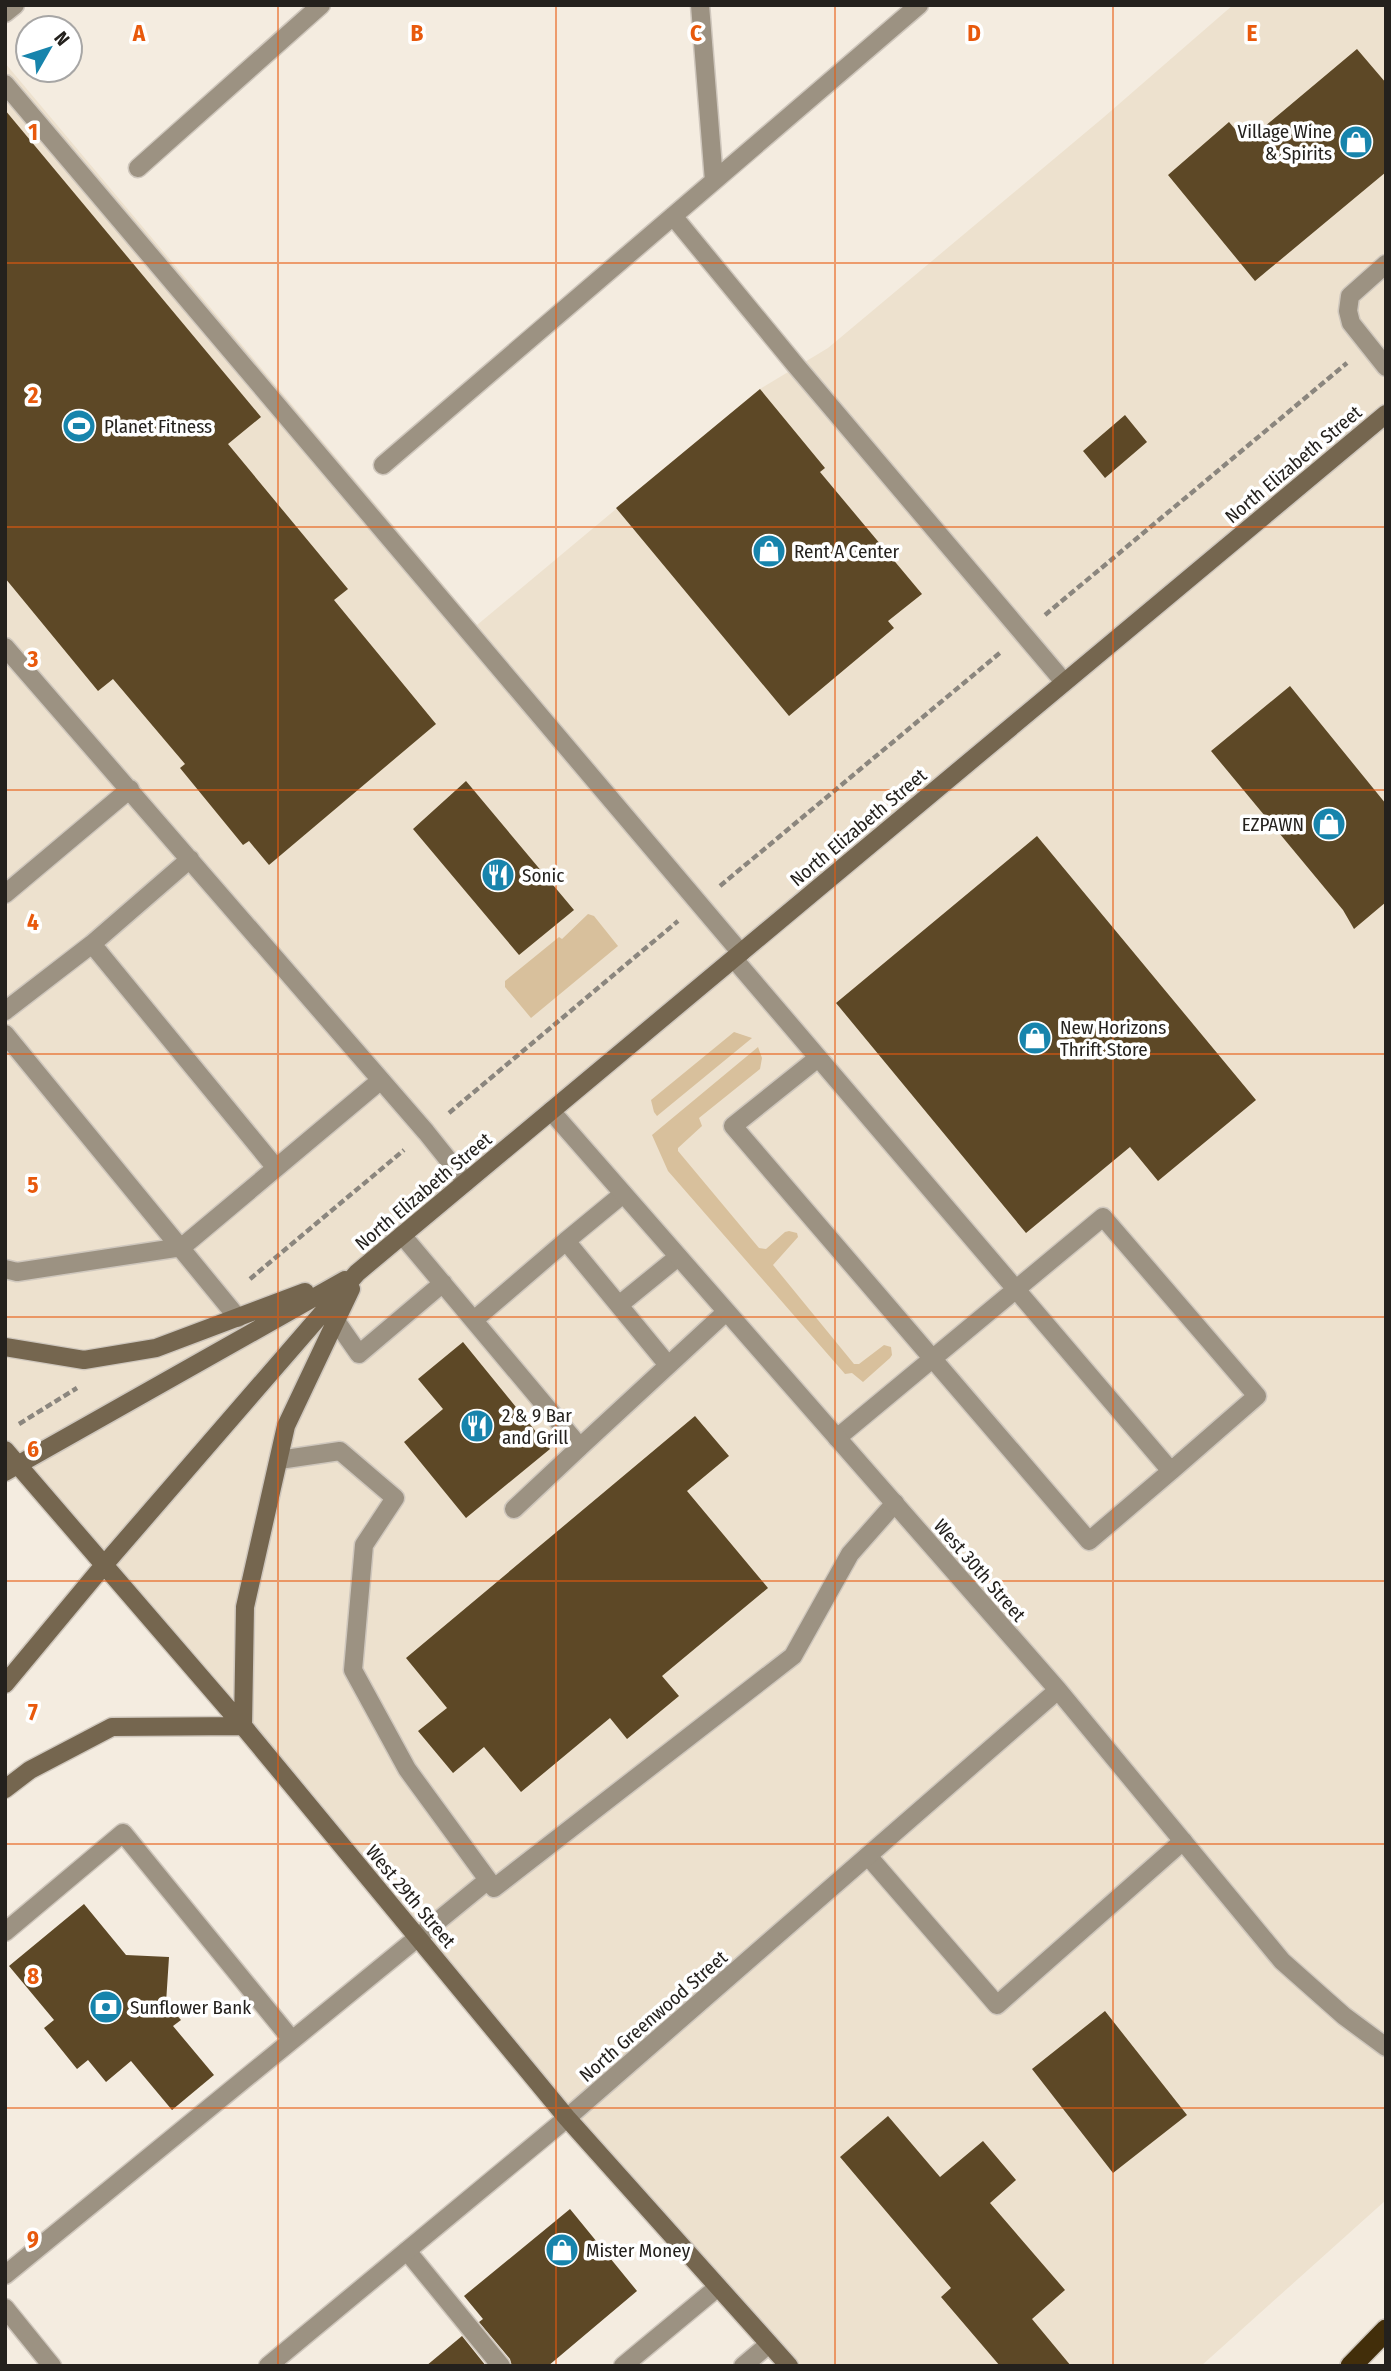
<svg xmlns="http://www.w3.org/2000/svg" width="1391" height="2371" font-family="'Fira Sans Condensed',sans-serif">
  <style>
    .built { fill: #ede1ce }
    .green { fill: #d8c09c }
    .building { fill: #5d4826 }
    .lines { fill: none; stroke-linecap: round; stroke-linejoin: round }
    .lane-casing { stroke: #cfc7bd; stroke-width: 21 }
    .street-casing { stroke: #cfc7bd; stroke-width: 21 }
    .secondary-casing { stroke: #cfc7bd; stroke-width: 21 }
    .highway-casing { stroke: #cfc7bd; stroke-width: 24 }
    .path { stroke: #8b867e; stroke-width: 4.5; stroke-dasharray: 7 3.5; stroke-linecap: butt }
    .lane { stroke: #9c9282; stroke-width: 18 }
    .street { stroke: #9c9282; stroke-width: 18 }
    .secondary { stroke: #75664f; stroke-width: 18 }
    .highway { stroke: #422e0a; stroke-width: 21 }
    .grid { fill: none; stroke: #e8590c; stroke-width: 2; stroke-opacity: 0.55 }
    .labels { text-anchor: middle; stroke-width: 7; stroke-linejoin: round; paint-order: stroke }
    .poi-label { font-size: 19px; fill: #24211d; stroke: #fff; text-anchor: start }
    .street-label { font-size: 19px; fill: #24211d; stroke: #fff }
    .grid-label { font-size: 23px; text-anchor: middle; font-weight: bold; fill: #e8590c; stroke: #fff; stroke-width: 7; stroke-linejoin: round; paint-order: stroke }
  </style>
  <rect width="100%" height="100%" fill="#f4ece0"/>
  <path class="built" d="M 1233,5 L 1386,5 L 1386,2200 L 1201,2366 L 789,2366 L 5,1450 L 5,63 L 477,625 L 760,389 L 828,348 L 1104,117 Z"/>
  <path class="green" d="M 588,914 L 594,916 L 618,946 L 531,1018 L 505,987 L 505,981 L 559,937 L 562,939 Z
    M 734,1032 L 752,1038 L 657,1116 L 654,1112 L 651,1100 Z
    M 758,1047 L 762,1058 L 760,1069 L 699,1118 L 702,1126 L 678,1148 L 678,1151 L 759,1248 L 766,1249 L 785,1232 L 789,1231 L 797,1233 L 798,1237 L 773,1265 L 854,1364 L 859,1364 L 884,1345 L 891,1347 L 892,1355 L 890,1358 L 863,1382 L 852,1373 L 845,1374 L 668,1171 L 652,1135 Z"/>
  <path class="building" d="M 1357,49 L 1386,83 L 1386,172 L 1255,281 L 1168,175 L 1229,122 L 1246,142 Z
    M 5,110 L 261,417 L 228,444 L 348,589 L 334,600 L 436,724 L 269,865 L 249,841 L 243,845 L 180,768 L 185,764 L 113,679 L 98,691 L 5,578 Z
    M 760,389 L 825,468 L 820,472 L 922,594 L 888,621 L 894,628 L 789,716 L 616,508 Z
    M 1125,415 L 1147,442 L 1105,478 L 1083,451 Z
    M 1290,686 L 1386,804 L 1386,902 L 1354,929 L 1343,910 L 1211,751 Z
    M 466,781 L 574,910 L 519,955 L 413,829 Z
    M 1037,836 L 1256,1100 L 1158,1181 L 1130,1147 L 1026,1233 L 836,1003 Z
    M 463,1342 L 550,1449 L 466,1518 L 404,1442 L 443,1409 L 418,1379 Z
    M 695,1416 L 729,1456 L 687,1491 L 768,1588 L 662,1676 L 679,1696 L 627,1739 L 610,1718 L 521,1792 L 484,1747 L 453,1773 L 418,1731 L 447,1708 L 406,1658 Z
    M 84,1904 L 126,1955 L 169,1957 L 166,2003 L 181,2020 L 173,2026 L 214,2075 L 172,2110 L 131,2061 L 106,2082 L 88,2060 L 77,2069 L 44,2028 L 54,2020 L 9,1966 Z
    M 1105,2011 L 1187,2115 L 1113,2173 L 1032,2069 Z
    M 888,2116 L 940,2177 L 983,2141 L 1016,2180 L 990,2203 L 1065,2290 L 1032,2319 L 1071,2366 L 1000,2366 L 941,2297 L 951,2288 L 840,2157 Z
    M 570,2209 L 637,2291 L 548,2366 L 512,2366 L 510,2359 L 479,2322 L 483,2319 L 464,2296 Z
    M 462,2336 L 486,2366 L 426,2366 Z"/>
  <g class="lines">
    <defs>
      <path id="lane" d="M 5,84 L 741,953
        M 1386,264 L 1350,296 L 1348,311 L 1351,323 L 1386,367
        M 5,647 L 426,1132 L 466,1182
        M 5,894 L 130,789
        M 92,944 L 190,859
        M 734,959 L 1171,1471 L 1089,1541 L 733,1126 L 818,1058
        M 5,1011 L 92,944 L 276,1168
        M 5,1034 L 238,1318
        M 402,1235 L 580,1447 L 726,1312
        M 566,1241 L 623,1194
        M 5,1269 L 17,1272 L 182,1247 L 381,1080
        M 619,1305 L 678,1257
        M 474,1320 L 566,1241 L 668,1365
        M 336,1321 L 359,1354 L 443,1283
        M 837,1438 L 1103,1217 L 1257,1396 L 1171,1471
        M 279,1460 L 340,1451 L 395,1498 L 364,1545 L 353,1670 L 407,1769 L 494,1888 L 793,1656 L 850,1554 L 895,1503
        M 514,1509 L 580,1447
        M 868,1856 L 997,2005 L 1183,1841
        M 5,1932 L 123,1833 L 292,2040
        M 407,2251 L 501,2366
        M 5,2275 L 488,1880
        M 5,2308 L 52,2366
        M 623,2366 L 718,2287
        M 743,2366 L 769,2344"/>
      <path id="street" d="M 700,5 L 714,181
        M 5,13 L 15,5
        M 138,168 L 321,5
        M 673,216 L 798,368 L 1064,682
        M 383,465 L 919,5
        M 551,1111 L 1058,1690 L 1282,1961 L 1344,2016 L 1386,2047
        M 268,2366 L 567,2118 L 1058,1690"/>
      <path id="secondary" d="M 5,1347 L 84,1360 L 156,1348 L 305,1292
        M 5,1450 L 243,1726 L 567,2118 L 789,2366
        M 5,1472 L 345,1280
        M 5,1684 L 104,1565 L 357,1273 L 1386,414
        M 5,1789 L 30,1770 L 112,1727 L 243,1726 L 245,1607 L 286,1426 L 351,1289"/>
      <path id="highway" d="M 1351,2366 L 1386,2330"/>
    </defs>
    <use href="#lane" class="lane-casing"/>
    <use href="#street" class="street-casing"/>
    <use href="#secondary" class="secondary-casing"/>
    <use href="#highway" class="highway-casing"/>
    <path class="path" d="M 1045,615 L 1347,363
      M 720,886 L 1001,652
      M 449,1113 L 678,921
      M 250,1279 L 404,1150
      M 19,1424 L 77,1388"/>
    <use href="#lane" class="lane"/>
    <use href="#street" class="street"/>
    <use href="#secondary" class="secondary"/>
    <use href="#highway" class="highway"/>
  </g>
  <path class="grid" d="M 278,5 L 278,2366M 556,5 L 556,2366M 835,5 L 835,2366M 1113,5 L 1113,2366M 5,263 L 1386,263M 5,527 L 1386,527M 5,790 L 1386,790M 5,1054 L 1386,1054M 5,1317 L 1386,1317M 5,1581 L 1386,1581M 5,1844 L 1386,1844M 5,2108 L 1386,2108"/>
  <defs>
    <symbol id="shop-disc" viewBox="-11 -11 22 22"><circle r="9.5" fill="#1784ac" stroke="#fff"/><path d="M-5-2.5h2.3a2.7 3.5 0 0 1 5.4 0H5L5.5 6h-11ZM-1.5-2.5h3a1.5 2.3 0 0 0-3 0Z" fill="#fff"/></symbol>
    <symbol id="stadium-disc" viewBox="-11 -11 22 22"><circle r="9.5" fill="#1784ac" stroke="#fff"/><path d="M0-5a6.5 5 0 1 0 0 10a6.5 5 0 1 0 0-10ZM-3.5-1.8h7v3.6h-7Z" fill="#fff"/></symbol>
    <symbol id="restaurant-disc" viewBox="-11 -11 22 22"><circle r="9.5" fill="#1784ac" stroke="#fff"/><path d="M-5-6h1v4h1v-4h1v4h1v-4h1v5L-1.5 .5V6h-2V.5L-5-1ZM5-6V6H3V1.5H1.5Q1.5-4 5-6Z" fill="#fff"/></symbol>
    <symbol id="bank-disc" viewBox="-11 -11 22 22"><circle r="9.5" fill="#1784ac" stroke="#fff"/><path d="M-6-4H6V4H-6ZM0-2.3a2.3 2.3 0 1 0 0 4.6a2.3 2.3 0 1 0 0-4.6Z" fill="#fff"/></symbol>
  </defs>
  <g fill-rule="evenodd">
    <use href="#shop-disc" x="1337" y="123" width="38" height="38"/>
    <use href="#stadium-disc" x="60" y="407" width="38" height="38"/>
    <use href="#shop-disc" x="750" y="532" width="38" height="38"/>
    <use href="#shop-disc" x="1310" y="805" width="38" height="38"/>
    <use href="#restaurant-disc" x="479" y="856" width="38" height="38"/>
    <use href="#shop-disc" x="1016" y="1019" width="38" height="38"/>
    <use href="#restaurant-disc" x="458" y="1407" width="38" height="38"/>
    <use href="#bank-disc" x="87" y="1988" width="38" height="38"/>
    <use href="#shop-disc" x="543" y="2231" width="38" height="38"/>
  </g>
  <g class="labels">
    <g class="poi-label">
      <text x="1332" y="138" text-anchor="end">Village Wine<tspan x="1332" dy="22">&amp; Spirits</tspan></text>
      <text x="104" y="433">Planet Fitness</text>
      <text x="794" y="558">Rent A Center</text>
      <text x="1304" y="831" text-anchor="end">EZPAWN</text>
      <text x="522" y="882">Sonic</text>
      <text x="1060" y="1034">New Horizons<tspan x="1060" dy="22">Thrift Store</tspan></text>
      <text x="502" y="1422">2 &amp; 9 Bar<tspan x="502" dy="22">and Grill</tspan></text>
      <text x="130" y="2014">Sunflower Bank</text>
      <text x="586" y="2257">Mister Money</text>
    </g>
    <g class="street-label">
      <text transform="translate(1293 464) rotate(-40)" y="7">North Elizabeth Street</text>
      <text transform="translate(858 827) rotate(-40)" y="7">North Elizabeth Street</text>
      <text transform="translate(423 1191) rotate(-40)" y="7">North Elizabeth Street</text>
      <text transform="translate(980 1570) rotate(49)" y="7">West 30th Street</text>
      <text transform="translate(411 1896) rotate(50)" y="7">West 29th Street</text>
      <text transform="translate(653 2016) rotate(-41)" y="7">North Greenwood Street</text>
    </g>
  </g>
  <g class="grid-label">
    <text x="139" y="41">A</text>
    <text x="417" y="41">B</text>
    <text x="696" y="41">C</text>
    <text x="974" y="41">D</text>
    <text x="1252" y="41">E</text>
    <text x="33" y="140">1</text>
    <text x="33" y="403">2</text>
    <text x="33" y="667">3</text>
    <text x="33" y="930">4</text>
    <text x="33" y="1193">5</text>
    <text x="33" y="1457">6</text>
    <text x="33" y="1720">7</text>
    <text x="33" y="1984">8</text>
    <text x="33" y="2247">9</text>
  </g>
  <rect width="1391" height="2371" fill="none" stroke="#24211d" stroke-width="14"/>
  <g transform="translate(49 49) rotate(51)"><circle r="33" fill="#ffffff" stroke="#a7a6a5" stroke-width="2"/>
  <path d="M0-5L12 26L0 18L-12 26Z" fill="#1784ac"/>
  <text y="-10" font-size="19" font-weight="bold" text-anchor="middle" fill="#24211d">N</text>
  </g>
</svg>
